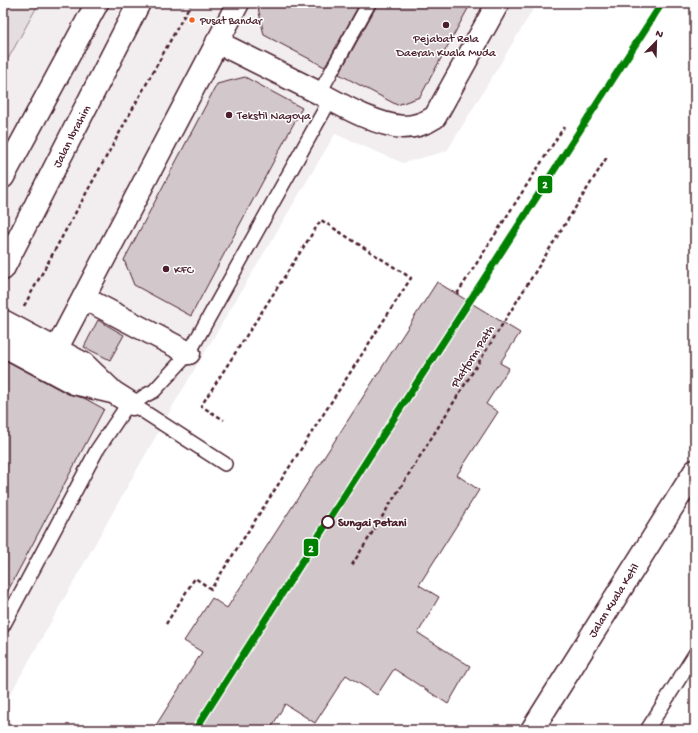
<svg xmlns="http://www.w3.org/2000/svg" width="698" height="733" font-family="'Gochi Hand',sans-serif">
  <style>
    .built { fill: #f2eeef }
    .green { fill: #e5dee0; stroke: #987e86 }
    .building { fill: #d2c7cb; stroke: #4a1f2b }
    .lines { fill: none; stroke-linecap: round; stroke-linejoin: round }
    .service-casing { stroke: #4a1f2b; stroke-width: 16 }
    .minor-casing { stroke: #4a1f2b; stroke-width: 25 }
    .primary-casing { stroke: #4a1f2b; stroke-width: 25 }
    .path { stroke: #4a1f2b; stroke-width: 2.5; stroke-dasharray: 4 3; stroke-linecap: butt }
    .service { stroke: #fff; stroke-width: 13 }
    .minor { stroke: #fff; stroke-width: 22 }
    .primary { stroke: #fff; stroke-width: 22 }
    .rail-1-casing { stroke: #fff; stroke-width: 10 }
    .rail-1 { stroke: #008000; stroke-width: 7 }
    .bus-dot { fill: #f26522; stroke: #fff; stroke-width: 1.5 }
    .poi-dot { fill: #4a1f2b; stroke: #fff; stroke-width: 1.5 }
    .stop-dot { fill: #fff; stroke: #4a1f2b; stroke-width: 2 }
    .labels { text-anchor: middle; stroke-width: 3; stroke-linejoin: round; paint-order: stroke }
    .bus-label { font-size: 11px; fill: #4a1f2b; stroke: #fff; text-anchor: start }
    .poi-label { font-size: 12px; fill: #4a1f2b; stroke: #fff; text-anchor: start }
    .street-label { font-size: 12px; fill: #4a1f2b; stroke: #fff }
    .stop-label { font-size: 12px; font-weight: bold; fill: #4a1f2b; stroke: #fff; text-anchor: start }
    .line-badge { stroke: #fff; stroke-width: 1.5 }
    .badge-label { font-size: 11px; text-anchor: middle; font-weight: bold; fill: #fff }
  </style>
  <rect width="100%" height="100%" fill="#fff"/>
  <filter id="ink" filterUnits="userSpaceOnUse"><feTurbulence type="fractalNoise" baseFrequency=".025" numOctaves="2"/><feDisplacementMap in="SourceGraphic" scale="8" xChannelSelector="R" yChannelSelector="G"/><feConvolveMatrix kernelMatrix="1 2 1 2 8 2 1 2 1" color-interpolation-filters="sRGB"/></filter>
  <g filter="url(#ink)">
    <path class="built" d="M 3,3 L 537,3 L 447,151 L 403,163 L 335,134 L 174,404 L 3,707 Z"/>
    <path class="green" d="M 3,3 L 39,3 L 3,68 Z"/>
    <path class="building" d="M 257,3 L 360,3 L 325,67 L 323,66 L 264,35 Z
      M 377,3 L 471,3 L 420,97 L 397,105 L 339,74 L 376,7 Z
      M 245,77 L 302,108 L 191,316 L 134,285 L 124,260 L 217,84 Z
      M 437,282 L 520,333 L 500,363 L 509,368 L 486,404 L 498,412 L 457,475 L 479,490 L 419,585 L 439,597 L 418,633 L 470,666 L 448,704 L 394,669 L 377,695 L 346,675 L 315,723 L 285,704 L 270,730 L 153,730 L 202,652 L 184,641 L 212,598 L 227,608 Z
      M 98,320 L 124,335 L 110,360 L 84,347 Z
      M 3,359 L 68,394 L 84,398 L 104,409 L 3,600 Z"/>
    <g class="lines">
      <defs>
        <path id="service" d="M 319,94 L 369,3
          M 132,404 L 225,464
          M 3,626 L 97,450 L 124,410 L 146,395 L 154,391 L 189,353 L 330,100
          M 647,730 L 695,654"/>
        <path id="minor" d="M 217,42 C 251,59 285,76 319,93 C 343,106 376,125 403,127 C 415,127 426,123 435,117 L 498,3
          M 84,298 L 189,353
          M 3,321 L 84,364 L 113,392 L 132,404
          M 3,345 L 74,383 L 112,392
          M 56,350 L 238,3"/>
        <path id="primary" d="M 3,177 L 97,3
          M 3,269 L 139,3
          M 532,730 L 695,471"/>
      </defs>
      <use href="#service" class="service-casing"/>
      <use href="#minor" class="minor-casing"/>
      <use href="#primary" class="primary-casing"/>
      <path class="path" d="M 457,294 L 564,127
        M 24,306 L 191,3
        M 352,565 L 607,157
        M 166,624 L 195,578 L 211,589 L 411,278 L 321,220 L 201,406 L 224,420"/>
      <use href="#service" class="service"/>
      <use href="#minor" class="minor"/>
      <use href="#primary" class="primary"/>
      <defs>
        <path id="rail-1" d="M 195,730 L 369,457 L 662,3"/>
      </defs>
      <use href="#rail-1" class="rail-1-casing"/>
      <use href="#rail-1" class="rail-1"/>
    </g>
  </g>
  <circle class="bus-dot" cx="192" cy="20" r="3.5"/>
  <g class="poi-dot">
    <circle cx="446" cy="25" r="4"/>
    <circle cx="229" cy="115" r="4"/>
    <circle cx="166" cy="269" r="4"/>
  </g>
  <circle class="stop-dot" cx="328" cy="522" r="6"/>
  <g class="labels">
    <g class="bus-label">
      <text x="200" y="24">Pusat Bandar</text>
    </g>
    <g class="poi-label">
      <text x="446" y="42" text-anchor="middle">Pejabat Rela<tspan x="446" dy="14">Daerah Kuala Muda</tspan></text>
      <text x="237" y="119">Tekstil Nagoya</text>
      <text x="174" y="273">KFC</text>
    </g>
    <g class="street-label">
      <text transform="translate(71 136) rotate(-63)" y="4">Jalan Ibrahim</text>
      <text transform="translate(472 356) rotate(-58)" y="4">Platform Path</text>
      <text transform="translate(613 600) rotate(-58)" y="4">Jalan Kuala Ketil</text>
    </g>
    <g class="stop-label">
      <text x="338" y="526">Sungai Petani</text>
    </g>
  </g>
  <g class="line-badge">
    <rect x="537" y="175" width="16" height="19" rx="4" fill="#008000"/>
    <rect x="303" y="538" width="16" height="19" rx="4" fill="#008000"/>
  </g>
  <g class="badge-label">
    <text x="545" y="188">2</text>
    <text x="311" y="552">2</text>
  </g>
  <rect width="698" height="733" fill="none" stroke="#fff" stroke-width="16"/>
  <rect x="8" y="8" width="682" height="717" fill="none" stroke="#4a1f2b" stroke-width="1.5" filter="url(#ink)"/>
  <g transform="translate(656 42) rotate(23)" stroke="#ffffff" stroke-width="3" paint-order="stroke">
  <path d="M0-3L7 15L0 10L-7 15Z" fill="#4a1f2b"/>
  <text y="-6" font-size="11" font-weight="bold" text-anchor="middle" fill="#4a1f2b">N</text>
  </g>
</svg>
